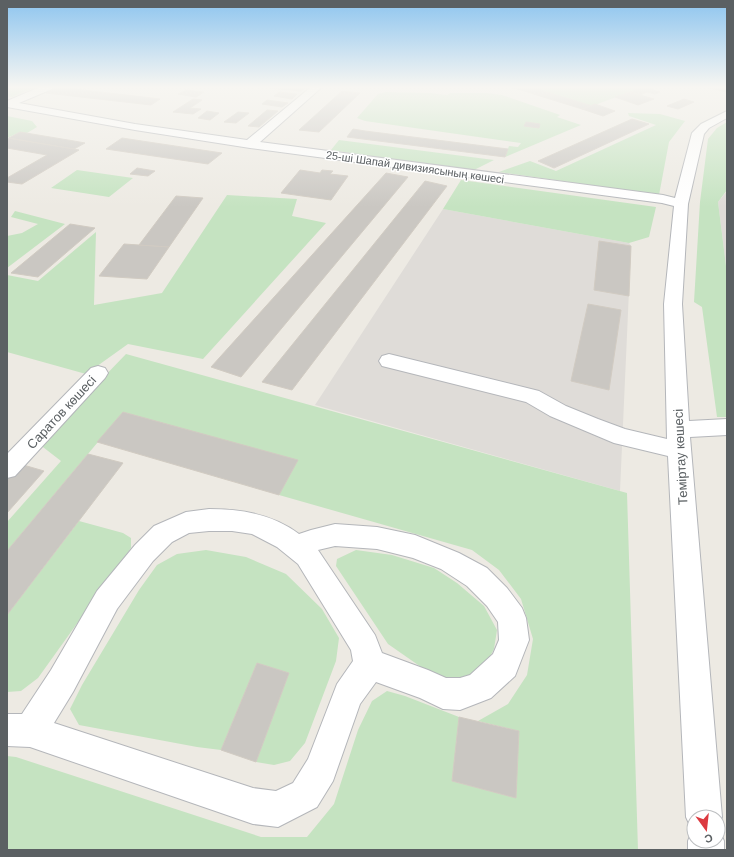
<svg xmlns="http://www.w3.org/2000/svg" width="734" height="857" font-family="Arial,sans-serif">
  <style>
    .industrial { fill: #dfdcd8 }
    .green { fill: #c5e3c1 }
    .building { fill: #cac7c2; stroke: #d1cbc2 }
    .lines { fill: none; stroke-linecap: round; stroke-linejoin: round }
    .minor-casing { stroke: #b4b6ba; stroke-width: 2 }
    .minor { fill: #fff; fill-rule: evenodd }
    .labels { text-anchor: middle; stroke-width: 3; stroke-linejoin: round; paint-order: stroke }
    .far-street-label { font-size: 11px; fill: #5b6063; stroke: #fff }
    .street-label { font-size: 13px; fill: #5b6063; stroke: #fff }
  </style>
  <rect width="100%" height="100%" fill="#edeae3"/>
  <path class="industrial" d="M 727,191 L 727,274 L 718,202 Z
    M 443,209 L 629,243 L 631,246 L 620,491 L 315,405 Z"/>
  <path class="green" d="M 7,87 L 36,87 L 12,97 L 7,96 Z
    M 531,87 L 643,87 L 592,106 Z
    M 386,92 L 430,93 L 447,95 L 450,93 L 487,93 L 502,95 L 560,115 L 557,117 L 581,125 L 505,157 L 509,146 L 518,147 L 521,143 L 365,121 L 357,118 L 378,94 Z
    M 628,113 L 660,114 L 685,121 L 669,142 L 659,195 L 499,172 L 530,161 L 556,171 L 656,125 L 629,116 Z
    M 7,116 L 32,121 L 37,127 L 27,133 L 20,132 L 7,138 Z
    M 727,122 L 727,190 L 718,202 L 727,274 L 727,417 L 717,417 L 702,307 L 694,302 L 700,202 L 708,139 L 717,128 Z
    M 339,140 L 494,160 L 472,171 L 331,150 Z
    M 77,170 L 133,178 L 109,197 L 51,188 Z
    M 461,180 L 656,207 L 649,237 L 629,243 L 443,209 Z
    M 227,195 L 297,199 L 292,216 L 326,223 L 203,359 L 128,344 L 86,374 L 7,352 L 7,275 L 38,281 L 96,232 L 94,305 L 162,293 Z
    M 15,211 L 65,224 L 7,268 L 7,236 L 22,233 L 38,224 L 11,217 Z
    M 126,354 L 627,493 L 638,850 L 7,850 L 7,756 L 16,757 L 261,837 L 307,837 L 334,804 L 358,730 L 372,701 L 387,691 L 405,696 L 459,717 L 452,781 L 516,798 L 519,731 L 478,721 L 508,704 L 527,675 L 533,639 L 521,599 L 499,570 L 472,550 L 279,495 L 297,461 L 123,412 L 7,551 L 7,522 L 61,461 L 39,444 Z
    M 79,521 L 123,533 L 131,538 L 131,548 L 38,678 L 21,691 L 7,692 L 7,615 Z
    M 206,550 L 246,557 L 286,574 L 322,609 L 339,638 L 336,661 L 305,743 L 290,761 L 274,765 L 256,762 L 289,673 L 257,663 L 221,750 L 197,747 L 79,725 L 70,709 L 82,685 L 139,590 L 157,565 L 177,554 Z
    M 356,550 L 392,555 L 434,568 L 457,583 L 484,606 L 497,630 L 494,649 L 485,666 L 471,679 L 449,680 L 421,667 L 388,644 L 336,566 L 337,559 Z"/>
  <path class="building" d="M 57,87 L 152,98 L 160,99 L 151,105 L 46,93 Z
    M 270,87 L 306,87 L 301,91 L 269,88 Z
    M 511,87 L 531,87 L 592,106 L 582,109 Z
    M 643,87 L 660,92 L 655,94 L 647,92 L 640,95 L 630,92 Z
    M 706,87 L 727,87 L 727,91 L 726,92 Z
    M 186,90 L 204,92 L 196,97 L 178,94 Z
    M 342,91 L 360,93 L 319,132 L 299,130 Z
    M 279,92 L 297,94 L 292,99 L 274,96 Z
    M 630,92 L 640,95 L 654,99 L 638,105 L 615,97 Z
    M 193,99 L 202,100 L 190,108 L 201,109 L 193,114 L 173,112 Z
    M 684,99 L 694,102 L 678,109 L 667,106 Z
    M 267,100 L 288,103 L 282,107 L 262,104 Z
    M 595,104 L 615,111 L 603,116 L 582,109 Z
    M 267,110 L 278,111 L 259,127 L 248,126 Z
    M 207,111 L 219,113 L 210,120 L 198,118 Z
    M 238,112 L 249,113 L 236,123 L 224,122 Z
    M 632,119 L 649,124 L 554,168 L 538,161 Z
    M 526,122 L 540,124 L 539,128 L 524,126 Z
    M 353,129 L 365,131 L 508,149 L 505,157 L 347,137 Z
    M 20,132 L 74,141 L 85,143 L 74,149 L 9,138 Z
    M 7,138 L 74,149 L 79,150 L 22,184 L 7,182 L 7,178 L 47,155 L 7,148 Z
    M 122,138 L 155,143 L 222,153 L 208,164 L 106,149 Z
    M 137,168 L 155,171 L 148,176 L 130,174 Z
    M 300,170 L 320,173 L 322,170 L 333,171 L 330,174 L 348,176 L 331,200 L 281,193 Z
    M 386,173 L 408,177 L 241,377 L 211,367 Z
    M 425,181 L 447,186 L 292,390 L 262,382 Z
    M 176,196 L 203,198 L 169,247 L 139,245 Z
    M 70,224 L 95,228 L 38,277 L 11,273 Z
    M 599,241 L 631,246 L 629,296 L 594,290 Z
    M 124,244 L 169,247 L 147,279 L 99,276 Z
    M 588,304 L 621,310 L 609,390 L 571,381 Z
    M 123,412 L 298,460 L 279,495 L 97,442 Z
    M 88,454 L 123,463 L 7,615 L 7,551 Z
    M 20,464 L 44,471 L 7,513 L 7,478 Z
    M 257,663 L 289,673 L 256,762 L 221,750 Z
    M 459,717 L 519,731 L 516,798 L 452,781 Z"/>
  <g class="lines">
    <defs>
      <path id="minor" d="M 40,87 L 53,87 L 52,89 L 19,103 L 135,124 L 247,140 L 311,87 L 322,87 L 260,142 L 663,195 L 675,198 L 692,133 L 701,124 L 727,111 L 727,118 L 709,128 L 704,134 L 688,204 L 682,304 L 689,421 L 727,419 L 727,435 L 690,437 L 722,817 L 718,826 L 718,817 L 694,817 L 694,841 L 718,841 L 718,828 L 724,841 L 724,850 L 688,850 L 688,841 L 692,830 L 686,817 L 668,456 L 614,443 L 550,416 L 526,402 L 382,366 L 379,361 L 382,356 L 389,354 L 539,391 L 566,406 L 598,419 L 625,429 L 667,439 L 664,304 L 674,206 L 662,203 L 250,148 L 135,130 L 7,107 L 7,101 Z
        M 98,366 L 105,368 L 108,373 L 105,378 L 15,476 L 7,478 L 7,454 L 91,368 Z
        M 209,509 C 241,509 273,514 299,534 L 311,530 L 335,524 L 377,527 L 415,535 L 459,553 L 487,568 L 507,588 L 522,608 L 526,618 L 529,640 L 515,676 L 491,698 L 460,710 L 443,709 L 420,698 L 376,682 L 360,704 L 333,781 L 317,807 L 278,827 L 253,824 L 30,747 L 7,746 L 7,714 L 22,714 L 51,670 L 97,591 L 135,545 L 154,526 L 186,512 ZM 209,531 L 232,531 L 252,534 L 277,547 L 298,564 L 351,650 L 353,661 L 337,684 L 308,759 L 293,783 L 276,791 L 253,788 L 54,723 L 73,692 L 117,609 L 153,561 L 172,542 L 189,533 ZM 335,546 L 377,549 L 413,558 L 441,569 L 467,586 L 487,606 L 498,622 L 499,640 L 493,654 L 470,675 L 460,678 L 446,678 L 428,670 L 382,653 L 375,635 L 318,550 Z"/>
    </defs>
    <use href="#minor" class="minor-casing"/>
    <use href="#minor" class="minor"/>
  </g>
  <linearGradient id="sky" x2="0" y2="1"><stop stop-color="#8ec5ef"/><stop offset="0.42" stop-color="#f7f6f2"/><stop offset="1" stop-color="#f7f6f2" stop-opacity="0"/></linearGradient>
  <rect width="734" height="207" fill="url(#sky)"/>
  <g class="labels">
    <g class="far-street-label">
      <text transform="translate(415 167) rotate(8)" y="4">25-ші Шапай дивизиясының көшесі</text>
    </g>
    <g class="street-label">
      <text transform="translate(61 412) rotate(-47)" y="5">Саратов көшесі</text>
      <text transform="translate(680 457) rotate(-93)" y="5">Теміртау көшесі</text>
    </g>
  </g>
  <rect width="734" height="857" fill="none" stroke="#5b6063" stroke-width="16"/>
  <g transform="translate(706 829) rotate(165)"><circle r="19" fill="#ffffff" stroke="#bdbfc1"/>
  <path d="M0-3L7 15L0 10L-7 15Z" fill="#dc3a40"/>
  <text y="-6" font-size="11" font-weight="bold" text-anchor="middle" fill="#5b6063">С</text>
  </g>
</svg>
